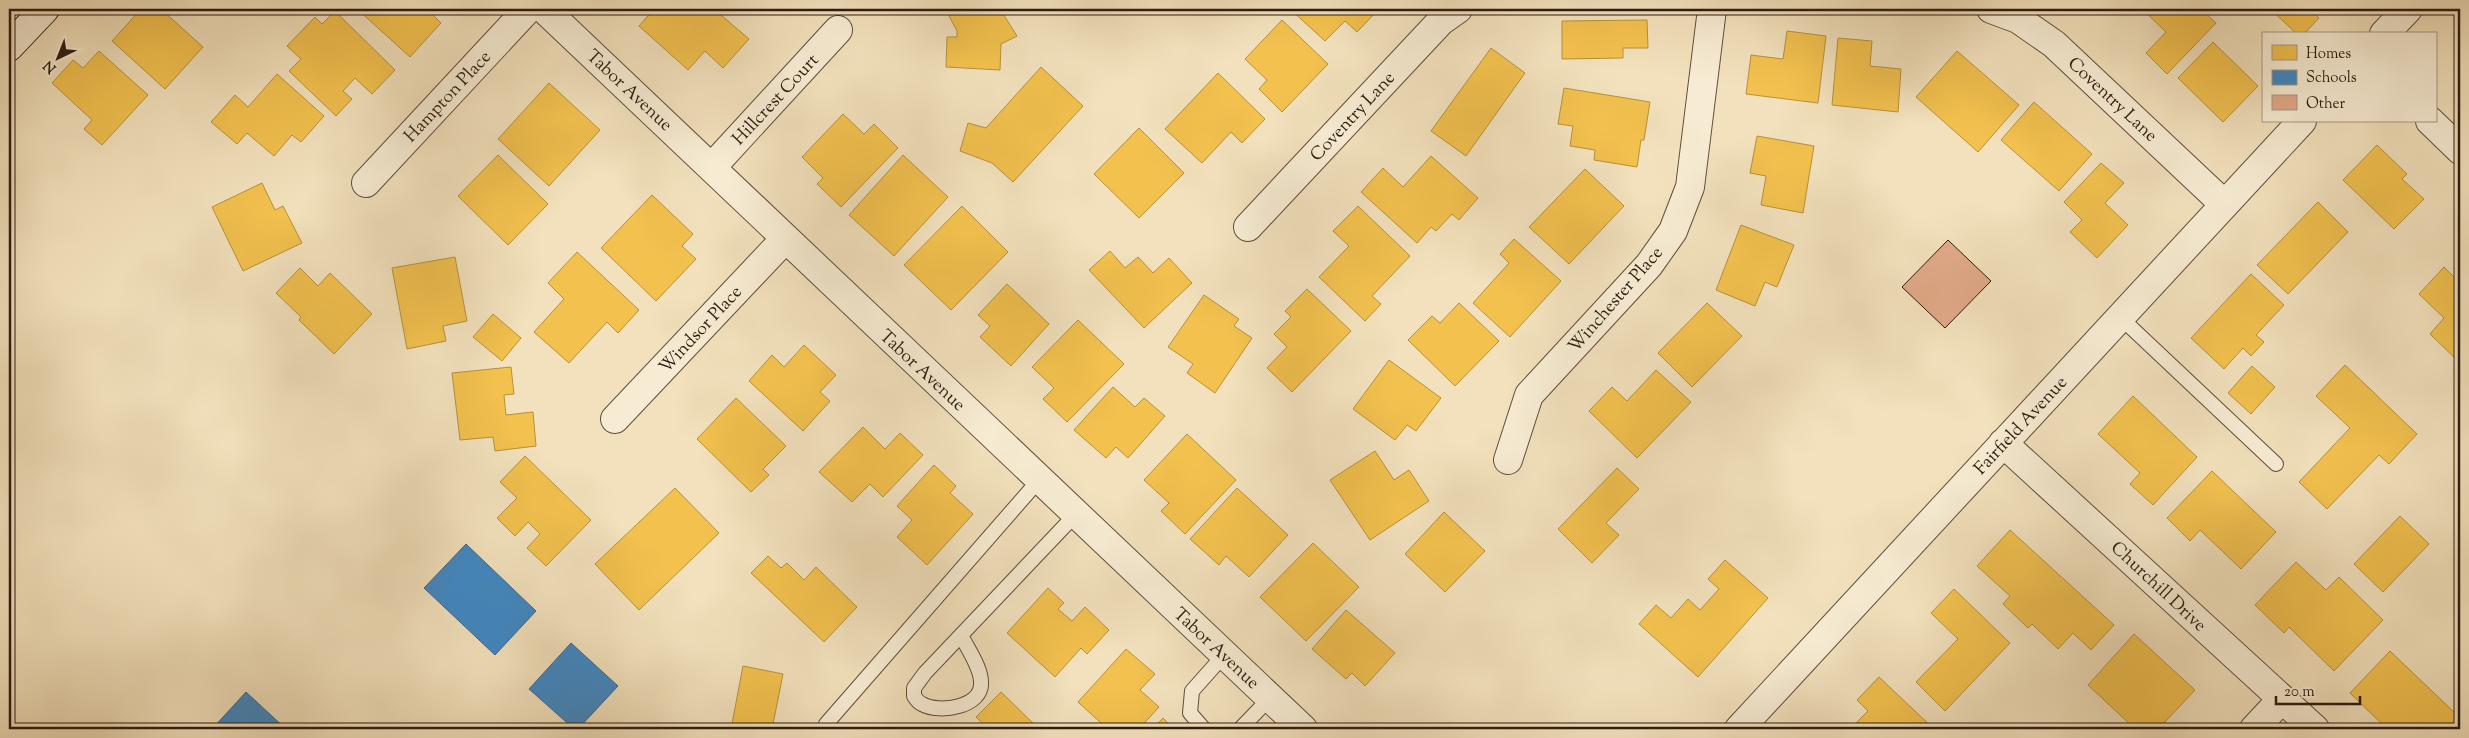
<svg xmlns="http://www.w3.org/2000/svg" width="2469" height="738" font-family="'Sorts Mill Goudy',serif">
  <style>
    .homes { fill: #f2c14e; stroke: #b7903c }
    .schools { fill: #3f88c5; stroke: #39688f }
    .building { fill: #e1a988; stroke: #2c1c11 }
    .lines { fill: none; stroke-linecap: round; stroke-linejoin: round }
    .lane-casing { stroke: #5e4d3c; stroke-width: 16 }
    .street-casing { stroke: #5e4d3c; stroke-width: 30 }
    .secondary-casing { stroke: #2c1c11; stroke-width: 30 }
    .lane { stroke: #f7ecd3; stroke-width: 14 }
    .street { stroke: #f7ecd3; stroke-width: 28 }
    .secondary { stroke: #f7ecd3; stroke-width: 28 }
    .labels { text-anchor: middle; stroke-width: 5; stroke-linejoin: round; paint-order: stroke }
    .street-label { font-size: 18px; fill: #2c1c11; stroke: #f7ecd3 }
  </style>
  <rect width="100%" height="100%" fill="#f2e1bc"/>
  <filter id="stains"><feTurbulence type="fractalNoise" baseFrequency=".004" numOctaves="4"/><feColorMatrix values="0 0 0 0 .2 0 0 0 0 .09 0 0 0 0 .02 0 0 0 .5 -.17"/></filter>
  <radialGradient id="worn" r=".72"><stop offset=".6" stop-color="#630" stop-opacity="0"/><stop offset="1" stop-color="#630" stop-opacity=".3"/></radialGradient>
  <path class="homes" d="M 141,9 L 161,9 L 203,47 L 165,89 L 112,41 Z
    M 357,9 L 439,9 L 433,15 L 441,23 L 410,57 Z
    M 654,9 L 714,9 L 749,39 L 723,68 L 705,51 L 688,70 L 639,26 Z
    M 941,9 L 1000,9 L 1017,36 L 1001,44 L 1000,70 L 946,67 L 947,37 L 957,37 L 957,31 L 947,12 L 943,14 Z
    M 1290,9 L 1379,9 L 1357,32 L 1345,21 L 1325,41 Z
    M 2142,9 L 2201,9 L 2216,23 L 2167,74 L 2146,53 L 2166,32 Z
    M 2270,9 L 2310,9 L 2319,18 L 2304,34 L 2297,34 Z
    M 335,11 L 395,70 L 372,94 L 355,78 L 343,91 L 352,99 L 336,116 L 289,71 L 301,59 L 287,46 L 315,17 L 322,24 Z
    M 1282,20 L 1328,64 L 1282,112 L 1259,89 L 1267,80 L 1245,59 Z
    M 1647,20 L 1648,48 L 1623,48 L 1623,58 L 1562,59 L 1562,21 Z
    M 1787,31 L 1826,36 L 1818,103 L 1746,94 L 1751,55 L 1783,59 Z
    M 1838,38 L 1872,41 L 1870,66 L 1901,69 L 1898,112 L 1832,105 Z
    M 2213,42 L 2258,86 L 2223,122 L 2178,78 Z
    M 1491,48 L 1525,73 L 1466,156 L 1431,131 Z
    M 99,51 L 148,95 L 102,145 L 84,129 L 92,120 L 52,83 L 73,60 L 83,68 Z
    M 1957,51 L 2019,105 L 1978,152 L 1916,97 Z
    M 1041,67 L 1083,106 L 1013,182 L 992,163 L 960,151 L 968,123 L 986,128 Z
    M 1218,73 L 1265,119 L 1242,143 L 1231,132 L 1202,163 L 1165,129 Z
    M 277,74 L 324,116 L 301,142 L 292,135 L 274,156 L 247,133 L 237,144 L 211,122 L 235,95 L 248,107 Z
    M 549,83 L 600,130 L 549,186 L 498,139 Z
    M 1564,88 L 1650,102 L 1644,140 L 1641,140 L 1637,167 L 1594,160 L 1595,150 L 1570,146 L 1573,126 L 1558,124 Z
    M 2034,102 L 2092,154 L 2059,191 L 2001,140 Z
    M 843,114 L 864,134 L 874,124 L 898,148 L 841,207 L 817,184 L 823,178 L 802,157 Z
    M 1139,128 L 1184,173 L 1139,218 L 1094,174 Z
    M 1757,136 L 1814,146 L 1803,213 L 1761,205 L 1766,176 L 1750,173 Z
    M 2377,145 L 2407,174 L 2402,179 L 2424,199 L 2394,229 L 2343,180 Z
    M 498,155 L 548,204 L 508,245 L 458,196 Z
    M 903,155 L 948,197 L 894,256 L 849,215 Z
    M 1431,156 L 1478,198 L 1459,220 L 1452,214 L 1436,231 L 1431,227 L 1417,243 L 1361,192 L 1383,168 L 1403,187 Z
    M 2101,163 L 2124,183 L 2105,203 L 2128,225 L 2097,258 L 2070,232 L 2082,220 L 2064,202 Z
    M 1585,169 L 1624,206 L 1569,264 L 1529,227 Z
    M 262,183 L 275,210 L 283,206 L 302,243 L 243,271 L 212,207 Z
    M 652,195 L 693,234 L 682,246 L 696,259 L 656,301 L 601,248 Z
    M 2318,202 L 2348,232 L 2288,294 L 2257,265 Z
    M 962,206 L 1008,252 L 951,310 L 904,265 Z
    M 1358,206 L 1410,256 L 1372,296 L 1381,304 L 1365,321 L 1319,277 L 1349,246 L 1333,231 Z
    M 1741,225 L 1794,245 L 1777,287 L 1765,282 L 1755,306 L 1716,290 Z
    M 1514,239 L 1561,281 L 1510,337 L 1473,303 L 1509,263 L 1500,254 Z
    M 1110,251 L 1125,268 L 1138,257 L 1153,273 L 1169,258 L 1192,283 L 1144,328 L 1089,270 Z
    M 577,252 L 639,310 L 618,333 L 607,322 L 569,363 L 534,332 L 564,299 L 548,283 Z
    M 455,257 L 467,321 L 443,326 L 446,341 L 407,349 L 392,268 Z
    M 2444,267 L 2460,283 L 2460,363 L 2430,334 L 2444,318 L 2419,294 Z
    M 300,268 L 318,286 L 330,273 L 372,314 L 334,354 L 299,320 L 301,317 L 276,293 Z
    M 2251,274 L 2284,305 L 2256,335 L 2264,342 L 2251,356 L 2243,348 L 2224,369 L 2191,338 Z
    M 1007,284 L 1049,324 L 1011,366 L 980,337 L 990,326 L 978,315 Z
    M 1307,289 L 1351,331 L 1292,392 L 1267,368 L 1287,347 L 1274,334 L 1291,317 L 1285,311 Z
    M 1204,295 L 1239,319 L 1234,326 L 1252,338 L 1215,393 L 1187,373 L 1193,364 L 1168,347 Z
    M 1459,303 L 1499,341 L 1455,386 L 1408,340 L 1432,316 L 1440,323 Z
    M 1707,303 L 1742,336 L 1692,387 L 1658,353 Z
    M 493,314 L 521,338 L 502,361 L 473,337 Z
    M 1078,320 L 1124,364 L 1067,422 L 1043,399 L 1054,388 L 1032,367 Z
    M 804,345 L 836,375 L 820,392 L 830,401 L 803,431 L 749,381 L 772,355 L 784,367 Z
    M 1389,360 L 1441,398 L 1416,431 L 1407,425 L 1395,440 L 1353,409 Z
    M 2345,365 L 2417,434 L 2389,464 L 2379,455 L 2327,509 L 2299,482 L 2350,428 L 2316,396 Z
    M 2252,366 L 2275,387 L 2251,414 L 2228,393 Z
    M 511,367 L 514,394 L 504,395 L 506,415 L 533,412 L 536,446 L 495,451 L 493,437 L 460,440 L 452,373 Z
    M 1656,370 L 1691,402 L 1637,458 L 1589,411 L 1612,387 L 1627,401 Z
    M 1113,387 L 1135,407 L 1144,398 L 1165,416 L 1128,458 L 1116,447 L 1106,458 L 1074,430 Z
    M 2133,396 L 2197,457 L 2153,505 L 2130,484 L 2140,473 L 2098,434 Z
    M 736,398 L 786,446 L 763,469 L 769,475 L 751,492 L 697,439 Z
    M 863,427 L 885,449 L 900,433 L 923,455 L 883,497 L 870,484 L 852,502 L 819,472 Z
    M 1187,434 L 1236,480 L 1185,534 L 1161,511 L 1169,503 L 1144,480 Z
    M 1375,451 L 1394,480 L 1409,470 L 1429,501 L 1370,540 L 1330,480 Z
    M 525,456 L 591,520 L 546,566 L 527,548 L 540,534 L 528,522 L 515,536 L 497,518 L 517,498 L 500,482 Z
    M 934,465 L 956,486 L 950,493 L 973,514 L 927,565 L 897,537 L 912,520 L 897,506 Z
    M 1617,468 L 1639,489 L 1606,523 L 1619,535 L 1592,563 L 1558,529 Z
    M 2212,471 L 2276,532 L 2241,569 L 2200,530 L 2190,541 L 2167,518 Z
    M 675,488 L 719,533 L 639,610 L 595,564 Z
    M 1237,488 L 1288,535 L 1249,577 L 1226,556 L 1219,565 L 1190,539 Z
    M 1444,512 L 1485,551 L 1445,592 L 1405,554 Z
    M 2400,516 L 2429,544 L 2383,592 L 2354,564 Z
    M 2010,530 L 2114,625 L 2091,650 L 2073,633 L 2058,649 L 2032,624 L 2028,628 L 2003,604 L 2010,596 L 1977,566 Z
    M 1313,543 L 1359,587 L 1306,641 L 1260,597 Z
    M 768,556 L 781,568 L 787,563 L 804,580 L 816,567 L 857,607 L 824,642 L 751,573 Z
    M 1725,560 L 1768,598 L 1698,677 L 1639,624 L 1656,605 L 1671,618 L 1688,599 L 1700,610 L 1719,589 L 1708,579 Z
    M 2296,562 L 2326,590 L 2339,577 L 2383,620 L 2334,671 L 2289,627 L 2284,633 L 2255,605 Z
    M 1048,588 L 1064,603 L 1058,609 L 1072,621 L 1085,607 L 1109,630 L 1087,654 L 1081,648 L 1055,677 L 1007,633 Z
    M 1954,589 L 2010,643 L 1945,711 L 1916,682 L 1958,639 L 1931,613 Z
    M 1346,610 L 1395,653 L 1365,686 L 1352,673 L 1346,679 L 1312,649 Z
    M 2134,634 L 2195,690 L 2163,724 L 2169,729 L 2135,729 L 2088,685 Z
    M 1126,649 L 1155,674 L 1140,690 L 1159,707 L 1139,729 L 1095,729 L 1101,723 L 1078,702 Z
    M 2390,651 L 2457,715 L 2460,712 L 2460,729 L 2387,729 L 2350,693 Z
    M 743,666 L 783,674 L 772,729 L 731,729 Z
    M 1879,677 L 1934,729 L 1850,729 L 1868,711 L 1857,700 Z
    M 1001,692 L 1039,729 L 989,729 L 976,717 Z
    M 1163,718 L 1174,729 L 1153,729 Z"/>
  <path class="schools" d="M 466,544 L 536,611 L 495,655 L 424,588 Z
    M 571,643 L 618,686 L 578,729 L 574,729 L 529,689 Z
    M 246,692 L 286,729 L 212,729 Z"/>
  <path class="building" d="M 1948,240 L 1991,281 L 1945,328 L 1902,287 Z"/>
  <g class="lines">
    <defs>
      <path id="lane" d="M 2120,317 L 2276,464
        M 961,635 C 967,648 981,667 981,682 C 983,707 939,714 922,704 C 919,703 916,699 914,696 L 914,688 L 925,673 L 1076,514
        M 826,724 L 1039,480
        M 1204,729 L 1190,713 L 1192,691 L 1224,655
        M 1240,729 L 1270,698"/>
      <path id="street" d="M 544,9 L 1303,729
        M 1991,9 L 2018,19 L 2054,44 L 2224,204
        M 2384,34 L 2408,9
        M 2430,121 L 2460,150
        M 712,167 L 838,30
        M 366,183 L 528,9
        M 1248,227 L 1441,21 L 1458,9
        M 615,419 L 785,239
        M 2003,443 L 2315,729
        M 1508,460 L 1529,395 L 1649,265 L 1673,231 L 1690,187 L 1712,9
        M 1739,729 L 2302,121
        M 2254,729 L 2282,699"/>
      <path id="secondary" d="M 9,47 L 45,9"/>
    </defs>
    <use href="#lane" class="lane-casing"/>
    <use href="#street" class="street-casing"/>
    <use href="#secondary" class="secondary-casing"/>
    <use href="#lane" class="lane"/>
    <use href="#street" class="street"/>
    <use href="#secondary" class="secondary"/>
  </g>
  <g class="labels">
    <g class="street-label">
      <text transform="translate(630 90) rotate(43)" y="6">Tabor Avenue</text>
      <text transform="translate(447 96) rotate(-47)" y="6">Hampton Place</text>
      <text transform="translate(775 99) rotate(-47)" y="6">Hillcrest Court</text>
      <text transform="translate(2113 99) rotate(43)" y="6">Coventry Lane</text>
      <text transform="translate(1352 116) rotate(-47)" y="6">Coventry Lane</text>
      <text transform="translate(1615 299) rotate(-49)" y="6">Winchester Place</text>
      <text transform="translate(700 329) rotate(-47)" y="6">Windsor Place</text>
      <text transform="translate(923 370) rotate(43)" y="6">Tabor Avenue</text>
      <text transform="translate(2020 425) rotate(-47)" y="6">Fairfield Avenue</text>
      <text transform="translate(2159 586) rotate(43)" y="6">Churchill Drive</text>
      <text transform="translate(1217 648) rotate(43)" y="6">Tabor Avenue</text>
    </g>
  </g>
  <rect width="2469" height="738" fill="none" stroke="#f2e1bc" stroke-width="30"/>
  <rect x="10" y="10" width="2449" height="718" fill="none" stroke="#2c1c11" stroke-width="2.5"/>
  <rect x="15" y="15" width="2439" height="708" fill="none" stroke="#2c1c11"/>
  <rect x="2262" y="32" width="175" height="90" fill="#f7ecd3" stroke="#a69985"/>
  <rect x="2272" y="45" width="25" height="15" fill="#f2c14e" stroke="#a69985"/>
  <text x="2306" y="58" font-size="15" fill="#2c1c11">Homes</text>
  <rect x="2272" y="70" width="25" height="15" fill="#3f88c5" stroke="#a69985"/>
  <text x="2306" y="82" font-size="15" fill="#2c1c11">Schools</text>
  <rect x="2272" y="95" width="25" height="15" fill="#e1a988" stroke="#a69985"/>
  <text x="2306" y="108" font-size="15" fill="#2c1c11">Other</text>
  <g transform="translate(58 58) rotate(223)" stroke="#f7ecd3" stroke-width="4" paint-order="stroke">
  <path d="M0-4L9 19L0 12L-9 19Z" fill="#2c1c11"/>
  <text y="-8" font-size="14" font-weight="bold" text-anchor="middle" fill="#2c1c11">N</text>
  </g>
  <path d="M2276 696v8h84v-8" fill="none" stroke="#2c1c11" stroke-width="2.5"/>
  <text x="2284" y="696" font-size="15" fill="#2c1c11" stroke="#f7ecd3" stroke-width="4" paint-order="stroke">20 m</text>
  <rect width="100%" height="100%" filter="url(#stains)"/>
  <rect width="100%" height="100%" fill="url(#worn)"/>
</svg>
